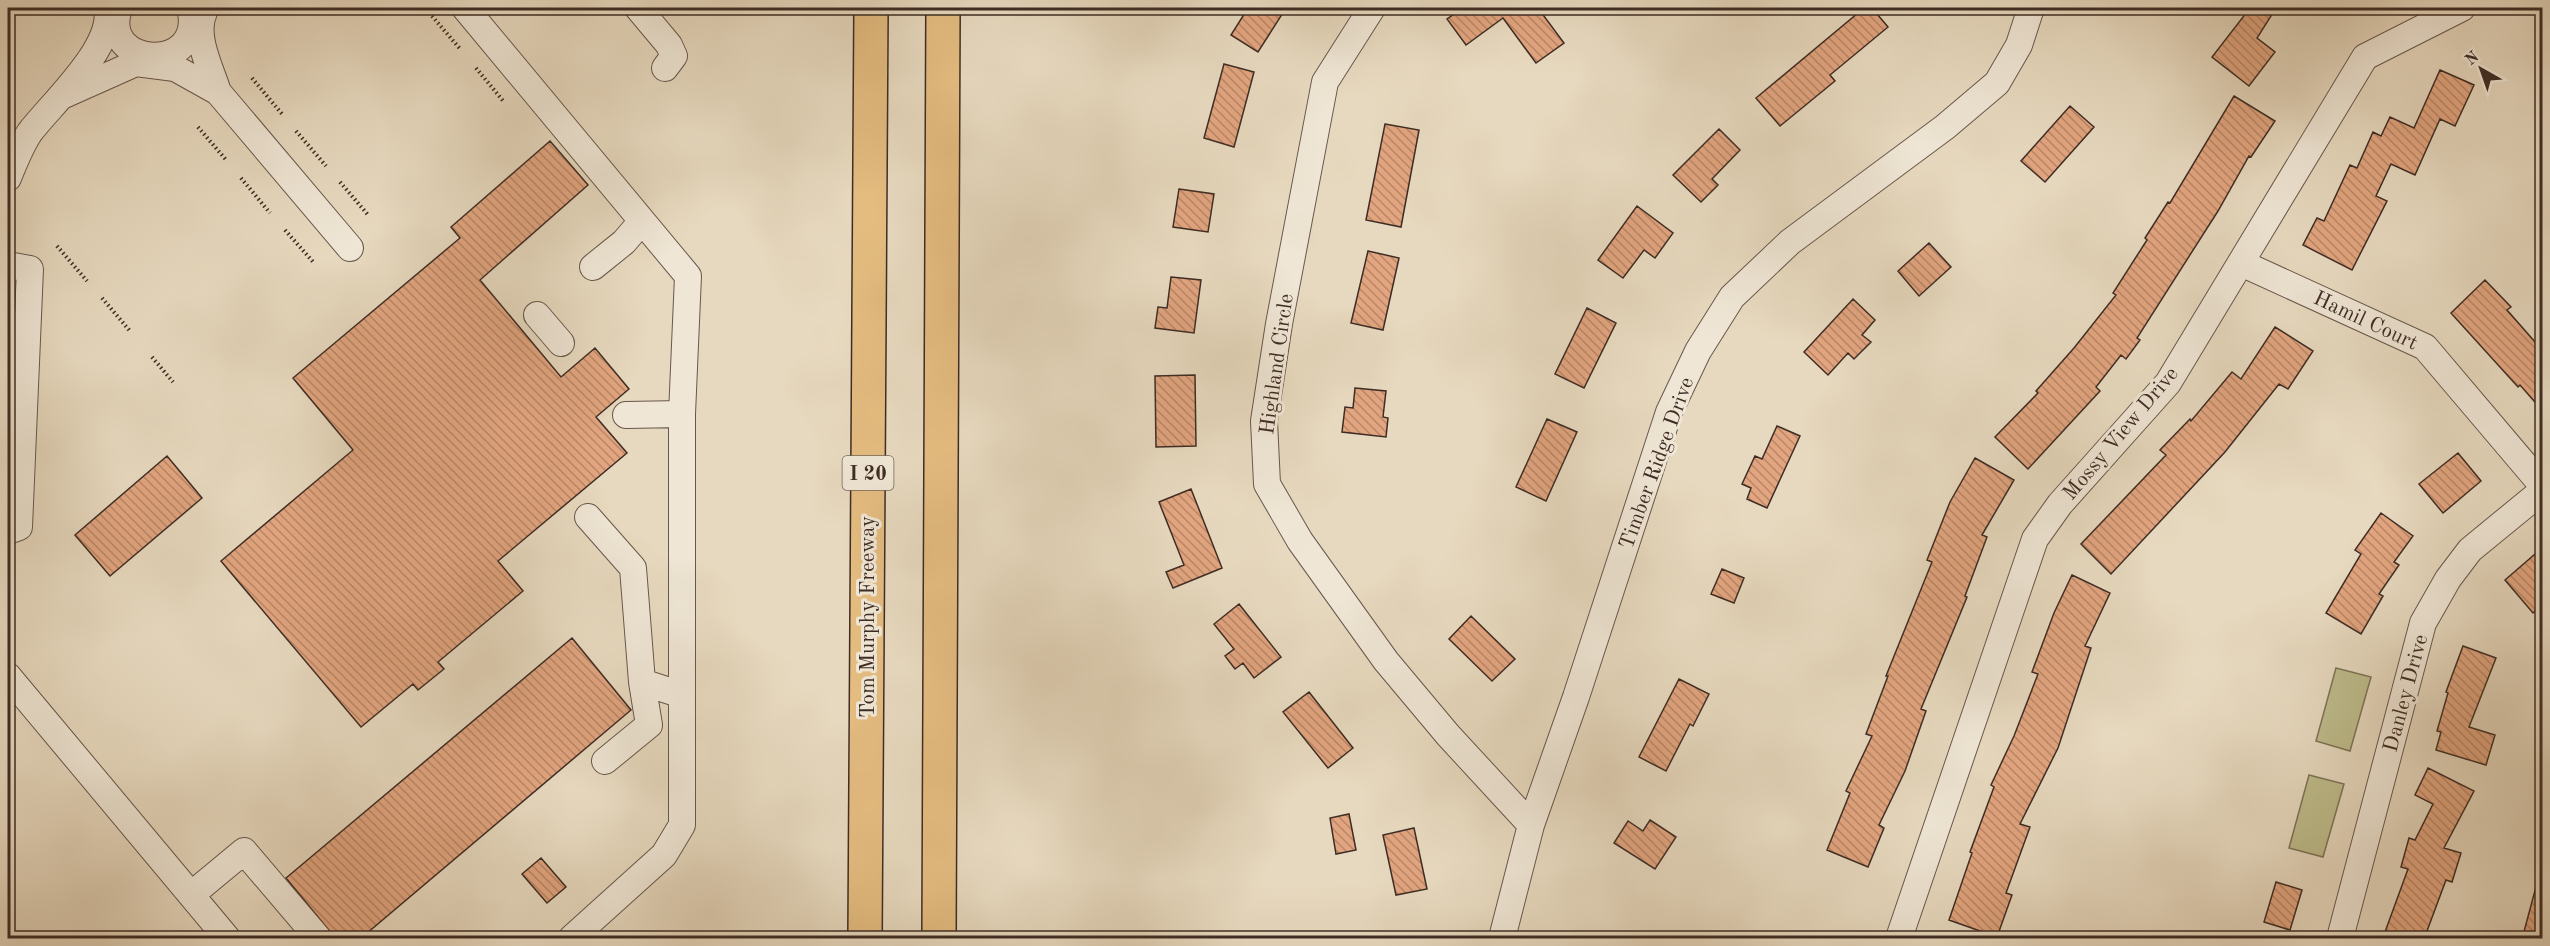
<svg xmlns="http://www.w3.org/2000/svg" width="2550" height="946" font-family="'Old Standard TT',serif">
  <style>
    .pitch { fill: #bebc8c; stroke: #7e7458; stroke-width: 1.5 }
    .building { fill: url(#building-back-hatch); stroke: #3e2c25; stroke-width: 1.5 }
    .lines { fill: none; stroke-linecap: round; stroke-linejoin: round }
    .minor-casing { stroke: #68574c; stroke-width: 28 }
    .highway-casing { stroke: #3e2c25; stroke-width: 36 }
    .path { stroke: #3e2c25; stroke-width: 4; stroke-dasharray: 1.5 3; stroke-linecap: butt }
    .minor { stroke: #efe6d5; stroke-width: 26 }
    .highway { stroke: #e4bc80; stroke-width: 33 }
    .labels { text-anchor: middle; stroke-width: 6; stroke-linejoin: round; paint-order: stroke }
    .shield { fill: #efe6d5; stroke: #73645a; stroke-width: 1.5 }
    .shield-label { font-size: 20px; font-weight: bold; fill: #3e2c25 }
    .street-label { font-size: 21px; fill: #3e2c25; stroke: #efe6d5 }
  </style>
  <defs>
    <pattern id="building-back-hatch" width="6" height="6" patternUnits="userSpaceOnUse" patternTransform="scale(1.5)"><rect width="6" height="6" fill="#e2a57f"/><path d="M-1 5l2 2M0 0l6 6M5-1l2 2" fill="none" stroke="#b98768"/></pattern>
  </defs>
  <rect width="100%" height="100%" fill="#e7d9bf"/>
  <filter id="stains"><feTurbulence type="fractalNoise" baseFrequency=".00333" numOctaves="4"/><feColorMatrix values="0 0 0 0 .2 0 0 0 0 .09 0 0 0 0 .02 0 0 0 .5 -.17"/></filter>
  <radialGradient id="worn" r=".72"><stop offset=".6" stop-color="#630" stop-opacity="0"/><stop offset="1" stop-color="#630" stop-opacity=".3"/></radialGradient>
  <path class="pitch" d="M 2336,668 L 2371,677 L 2350,751 L 2316,741 Z
    M 2309,775 L 2344,784 L 2323,857 L 2289,848 Z"/>
  <path class="building" d="M 1248,8 L 1286,8 L 1258,52 L 1231,35 Z
    M 1463,8 L 1538,8 L 1564,43 L 1536,63 L 1503,18 L 1466,45 L 1447,19 Z
    M 1864,8 L 1872,8 L 1888,27 L 1830,75 L 1835,81 L 1780,126 L 1756,98 Z
    M 2250,8 L 2276,8 L 2257,38 L 2275,52 L 2249,86 L 2212,57 Z
    M 1224,64 L 1254,72 L 1234,147 L 1204,138 Z
    M 2440,70 L 2474,85 L 2455,126 L 2440,119 L 2415,175 L 2391,164 L 2376,196 L 2387,201 L 2352,270 L 2303,245 L 2317,218 L 2324,221 L 2350,165 L 2357,168 L 2373,132 L 2381,136 L 2390,117 L 2414,128 Z
    M 2234,96 L 2275,121 L 2251,157 L 2249,156 L 2218,211 L 2137,338 L 2140,340 L 2126,359 L 2121,355 L 2096,387 L 2100,391 L 2028,469 L 1995,437 L 2038,393 L 2036,391 L 2074,348 L 2116,295 L 2113,293 L 2147,240 L 2145,238 L 2168,202 L 2170,203 Z
    M 2070,106 L 2094,127 L 2045,182 L 2021,161 Z
    M 1385,124 L 1419,130 L 1401,227 L 1366,220 Z
    M 1719,129 L 1740,150 L 1712,179 L 1718,185 L 1701,202 L 1673,175 Z
    M 550,141 L 588,185 L 480,280 L 561,377 L 595,348 L 629,389 L 596,417 L 627,453 L 498,561 L 523,591 L 438,662 L 444,669 L 418,690 L 413,684 L 361,727 L 221,561 L 353,450 L 293,378 L 460,238 L 451,227 Z
    M 1179,189 L 1214,194 L 1208,232 L 1173,227 Z
    M 1637,206 L 1673,233 L 1655,258 L 1644,250 L 1623,278 L 1598,260 Z
    M 1929,243 L 1951,267 L 1919,296 L 1898,271 Z
    M 1368,251 L 1399,258 L 1383,330 L 1351,323 Z
    M 1171,277 L 1201,280 L 1194,333 L 1155,328 L 1158,307 L 1167,308 Z
    M 2485,280 L 2511,307 L 2507,310 L 2542,350 L 2542,410 L 2520,385 L 2518,387 L 2451,313 Z
    M 1853,299 L 1875,320 L 1862,335 L 1871,342 L 1854,359 L 1848,353 L 1828,375 L 1804,352 Z
    M 1587,308 L 1616,323 L 1584,388 L 1555,374 Z
    M 2275,327 L 2313,351 L 2288,389 L 2279,384 L 2225,452 L 2111,574 L 2081,544 L 2166,455 L 2160,450 L 2190,419 L 2191,421 L 2232,372 L 2241,379 Z
    M 1195,375 L 1196,446 L 1156,447 L 1155,376 Z
    M 1355,388 L 1386,391 L 1383,417 L 1388,418 L 1386,437 L 1342,432 L 1345,407 L 1353,408 Z
    M 1547,419 L 1577,432 L 1546,501 L 1516,487 Z
    M 1777,426 L 1800,436 L 1767,508 L 1747,499 L 1751,488 L 1742,484 L 1755,456 L 1762,459 Z
    M 2458,453 L 2481,481 L 2443,513 L 2419,484 Z
    M 167,456 L 202,498 L 110,576 L 75,535 Z
    M 1975,458 L 2014,480 L 1982,535 L 1987,537 L 1965,596 L 1967,597 L 1921,709 L 1926,711 L 1905,771 L 1879,825 L 1884,828 L 1868,867 L 1827,850 L 1850,793 L 1846,791 L 1872,736 L 1866,734 L 1888,676 L 1886,676 L 1932,562 L 1927,560 L 1950,502 Z
    M 1191,489 L 1222,568 L 1173,588 L 1166,572 L 1184,565 L 1159,502 Z
    M 2381,513 L 2413,536 L 2394,562 L 2399,565 L 2379,594 L 2383,596 L 2361,634 L 2326,613 L 2361,554 L 2355,550 Z
    M 2542,548 L 2542,605 L 2533,613 L 2505,580 Z
    M 1722,569 L 1744,578 L 1734,603 L 1711,594 Z
    M 2072,575 L 2110,593 L 2085,646 L 2091,648 L 2058,748 L 2020,824 L 2030,827 L 2006,893 L 2012,895 L 1997,937 L 1949,920 L 1972,853 L 1970,852 L 1994,787 L 1991,785 L 2014,736 L 2038,674 L 2032,672 L 2054,613 Z
    M 1239,604 L 1281,657 L 1254,678 L 1243,663 L 1235,669 L 1225,656 L 1234,649 L 1214,624 Z
    M 1471,616 L 1515,659 L 1492,681 L 1449,639 Z
    M 572,638 L 631,710 L 360,939 L 336,939 L 286,878 Z
    M 2463,646 L 2496,658 L 2469,727 L 2495,735 L 2486,765 L 2436,750 L 2441,732 L 2437,731 L 2448,693 L 2446,692 Z
    M 1679,679 L 1709,694 L 1693,726 L 1690,724 L 1666,771 L 1639,757 Z
    M 1309,692 L 1353,748 L 1328,768 L 1283,712 Z
    M 2428,768 L 2474,791 L 2444,848 L 2461,853 L 2452,882 L 2446,880 L 2424,939 L 2402,939 L 2385,932 L 2408,869 L 2401,867 L 2409,838 L 2415,840 L 2433,804 L 2415,795 Z
    M 1349,814 L 1356,850 L 1336,854 L 1330,818 Z
    M 1650,820 L 1676,837 L 1655,869 L 1614,843 L 1628,821 L 1643,831 Z
    M 1414,828 L 1427,889 L 1396,895 L 1383,835 Z
    M 541,858 L 566,887 L 547,903 L 522,874 Z
    M 2276,882 L 2302,890 L 2290,930 L 2264,922 Z
    M 2537,883 L 2542,884 L 2542,939 L 2522,939 Z"/>
  <g class="lines">
    <defs>
      <path id="minor" d="M 119,8 C 98,69 207,74 190,8
        M 465,8 L 688,276 L 682,414 L 682,825 L 664,855 L 572,938
        M 638,8 L 669,45 L 674,56 L 665,68
        M 1372,8 L 1325,82 L 1279,324 L 1264,421 L 1267,484 L 1300,541 L 1386,661 L 1448,735 L 1531,825
        M 204,12 C 193,36 211,69 218,92
        M 62,96 L 136,63 L 175,68 L 218,92 L 350,248
        M 8,178 C 14,163 21,145 30,132 C 52,103 115,47 107,8
        M 2241,263 L 2425,347 L 2542,485
        M 8,265 L 30,269 L 19,527 L 8,531
        M 593,267 L 624,242 L 642,221
        M 537,315 L 561,343
        M 626,415 L 682,414
        M 588,517 L 633,568 L 642,682 L 682,695
        M 8,676 L 227,938
        M 605,761 L 649,725 L 642,682
        M 191,895 L 244,851 L 318,938
        M 1502,938 L 1531,825 L 1576,697 L 1669,412 L 1698,351 L 1732,297 L 1790,242 L 1945,127 L 1997,83 L 2019,45 L 2031,8
        M 1899,938 L 2035,539 L 2060,504 L 2168,383 L 2365,57 L 2462,8
        M 2340,938 L 2423,623 L 2448,579 L 2470,550 L 2542,491"/>
      <path id="highway" d="M 865,938 L 871,8
        M 939,938 L 943,8"/>
    </defs>
    <use href="#minor" class="minor-casing"/>
    <use href="#highway" class="highway-casing"/>
    <path class="path" d="M 432,16 L 461,50
      M 476,68 L 504,102
      M 252,78 L 282,114
      M 198,127 L 227,161
      M 296,131 L 326,166
      M 241,178 L 270,213
      M 340,182 L 369,216
      M 285,230 L 314,263
      M 57,246 L 87,281
      M 102,298 L 130,331
      M 152,357 L 173,382"/>
    <use href="#minor" class="minor"/>
    <use href="#highway" class="highway"/>
  </g>
  <g class="labels">
    <rect class="shield" x="842.5" y="456" width="51" height="34" rx="4.5"/>
    <g class="shield-label">
      <text x="868" y="480">I 20</text>
    </g>
    <g class="street-label">
      <text transform="translate(2366 320) rotate(25)" y="7">Hamil Court</text>
      <text transform="translate(1276 364) rotate(-82)" y="7">Highland Circle</text>
      <text transform="translate(2120 433) rotate(-50)" y="7">Mossy View Drive</text>
      <text transform="translate(1656 463) rotate(-70)" y="7">Timber Ridge Drive</text>
      <text transform="translate(867 617) rotate(-90)" y="7">Tom Murphy Freeway</text>
      <text transform="translate(2405 693) rotate(-75)" y="7">Danley Drive</text>
    </g>
  </g>
  <rect width="2550" height="946" fill="none" stroke="#e7d9bf" stroke-width="30"/>
  <rect x="9" y="9" width="2532" height="928" fill="none" stroke="#3e2c25" stroke-width="3"/>
  <rect x="15" y="15" width="2520" height="916" fill="none" stroke="#3e2c25" stroke-width="1.5"/>
  <g transform="translate(2481 69) rotate(320)" stroke="#efe6d5" stroke-width="4.5" paint-order="stroke">
  <path d="M0-4.5L10 22L0 15L-10 22Z" fill="#3e2c25"/>
  <text y="-9" font-size="16" font-weight="bold" text-anchor="middle" fill="#3e2c25">N</text>
  </g>
  <rect width="100%" height="100%" filter="url(#stains)"/>
  <rect width="100%" height="100%" fill="url(#worn)"/>
</svg>
